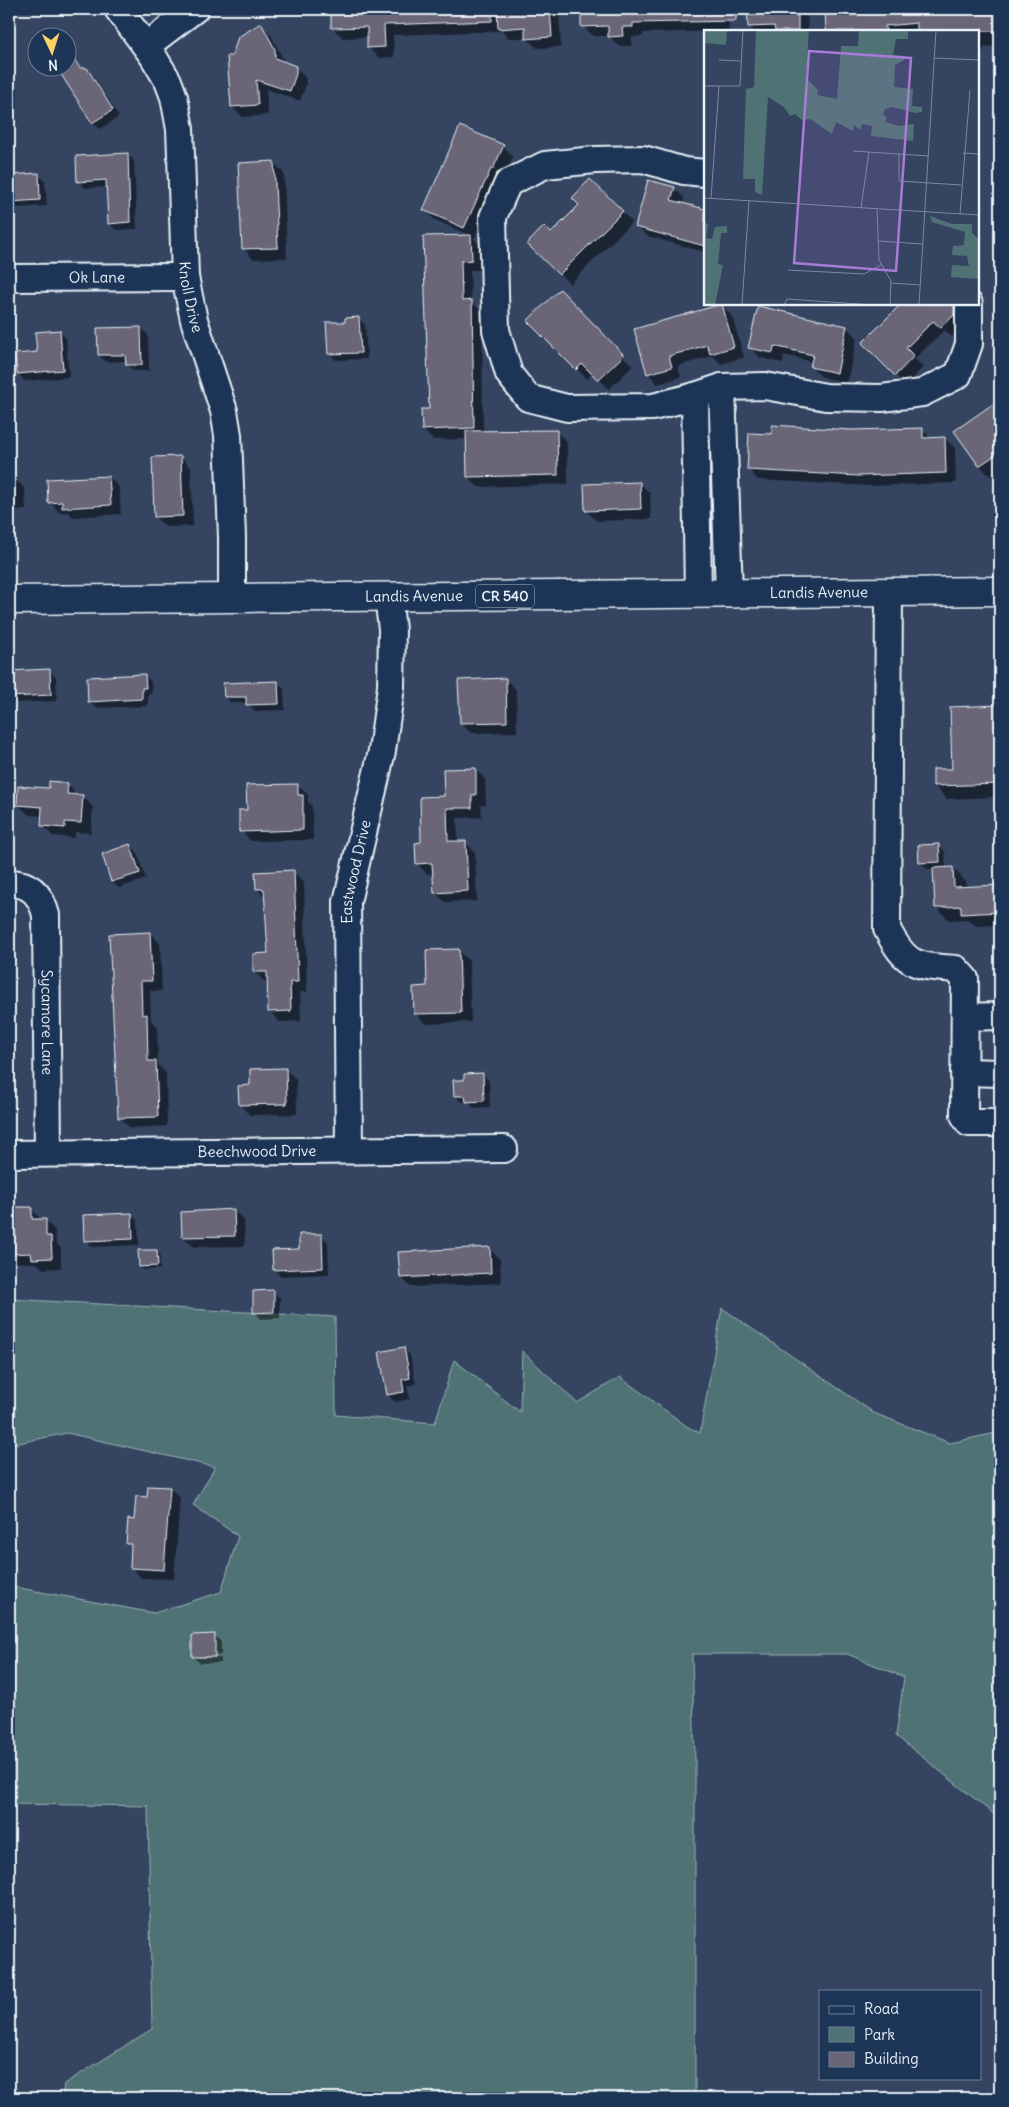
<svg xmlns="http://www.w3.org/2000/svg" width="1009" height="2107" font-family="Delius,sans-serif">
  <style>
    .green { fill: #4f7374; stroke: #9cb2b6 }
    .shadow { fill: #0007 }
    .building { fill: #6b6677; stroke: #e8f1f8 }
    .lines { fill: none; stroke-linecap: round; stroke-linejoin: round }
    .minor-casing { stroke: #e8f1f8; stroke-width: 30 }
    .major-casing { stroke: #e8f1f8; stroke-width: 31 }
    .minor { stroke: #1d3557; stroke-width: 26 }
    .major { stroke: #1d3557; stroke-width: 28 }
    .labels { text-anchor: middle; stroke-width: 4; stroke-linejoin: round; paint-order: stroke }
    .shield { fill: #1d3557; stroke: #abb9c8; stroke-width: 1 }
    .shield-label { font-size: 14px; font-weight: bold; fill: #e8f1f8 }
    .street-label { font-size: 15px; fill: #e8f1f8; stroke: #1d3557 }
    .inset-road { fill: none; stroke: #7c899d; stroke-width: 1 }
    .view { fill: #a77bd6; fill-opacity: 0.15; stroke: #a77bd6; stroke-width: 2.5 }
    .inset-edge { fill: none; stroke: #e8f1f8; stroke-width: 2.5 }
  </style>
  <rect width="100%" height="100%" fill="#344461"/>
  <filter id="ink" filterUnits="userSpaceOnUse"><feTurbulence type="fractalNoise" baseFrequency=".02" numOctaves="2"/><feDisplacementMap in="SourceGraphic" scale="10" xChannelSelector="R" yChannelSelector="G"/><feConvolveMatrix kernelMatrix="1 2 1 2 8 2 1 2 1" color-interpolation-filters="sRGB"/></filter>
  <g filter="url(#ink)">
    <path class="green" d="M 9,1299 L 335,1317 L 336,1415 L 435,1423 L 454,1360 L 520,1412 L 522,1351 L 577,1403 L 620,1377 L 688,1427 L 700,1433 L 722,1308 L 874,1413 L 950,1443 L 1000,1432 L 1000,1819 L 896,1736 L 904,1677 L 847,1654 L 692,1654 L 695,1761 L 695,2098 L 62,2098 L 64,2084 L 152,2029 L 148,1806 L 9,1804 L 9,1586 L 154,1613 L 221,1592 L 238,1536 L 193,1505 L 215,1467 L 67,1433 L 9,1445 Z"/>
    <path class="shadow" d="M 332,9 L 559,9 L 561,47 L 537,48 L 526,38 L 509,38 L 502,31 L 393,35 L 394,57 L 379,58 L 369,48 L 368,37 L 343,38 L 333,28 Z
      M 582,9 L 728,9 L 729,31 L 643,33 L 643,36 L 632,37 L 632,46 L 619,46 L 609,36 L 593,36 L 583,26 Z
      M 749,9 L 807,9 L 808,31 L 754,31 L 749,26 Z
      M 827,9 L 977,9 L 981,13 L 1000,12 L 1000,46 L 984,47 L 984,51 L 978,51 L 978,31 L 827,31 Z
      M 260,25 L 271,35 L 285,63 L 295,67 L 305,77 L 306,85 L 300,101 L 266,89 L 268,115 L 243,117 L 232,107 L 233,57 Z
      M 52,29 L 60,38 L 40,38 Z
      M 38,39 L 38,47 L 34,42 Z
      M 68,48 L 85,74 L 88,72 L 95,78 L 119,117 L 100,129 L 93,122 L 61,71 L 58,73 L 52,68 L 68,68 Z
      M 503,146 L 513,157 L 503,179 L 501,178 L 474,239 L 481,246 L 482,270 L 470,270 L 471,301 L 482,312 L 483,432 L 557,432 L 567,442 L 568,484 L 478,487 L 468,477 L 467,439 L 433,440 L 423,430 L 430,410 L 425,238 L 471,236 L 435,220 L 425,210 Z
      M 128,154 L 134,161 L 137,229 L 116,230 L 109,223 L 107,187 L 85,188 L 78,181 Z
      M 274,163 L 284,173 L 287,258 L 253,259 L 243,248 Z
      M 39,175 L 45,181 L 47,206 L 15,208 L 9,202 L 9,176 Z
      M 590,180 L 632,222 L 570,284 L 528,244 L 551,235 L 581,205 Z
      M 674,188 L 684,198 L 683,205 L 705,211 L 705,252 L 647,236 L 637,226 Z
      M 560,291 L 633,366 L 609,389 L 593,373 L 587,379 L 528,321 Z
      M 903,304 L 951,304 L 964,316 L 964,325 L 952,337 L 944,330 L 915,359 L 923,367 L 906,385 L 863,343 Z
      M 722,306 L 732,316 L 744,357 L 721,364 L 713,356 L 678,366 L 681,377 L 658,384 L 648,373 Z
      M 359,318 L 365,325 L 367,359 L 336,360 L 329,354 L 346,323 Z
      M 846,327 L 857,337 L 847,383 L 822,377 L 811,367 L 813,362 L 784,355 L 783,363 L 760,358 L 750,347 Z
      M 141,328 L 148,335 L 149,371 L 134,371 L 127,365 L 127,361 L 106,362 L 99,355 Z
      M 59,331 L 66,338 L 69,377 L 25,381 L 18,374 Z
      M 1000,397 L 1000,469 L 990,476 L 980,466 L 956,431 L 991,407 L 989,405 Z
      M 922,429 L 931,439 L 944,438 L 955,448 L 956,483 L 870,486 L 758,480 L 748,469 L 773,436 Z
      M 181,457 L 191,468 L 193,526 L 166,527 L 155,517 Z
      M 109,477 L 119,487 L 121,514 L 73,517 L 68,512 L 60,513 L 50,502 Z
      M 9,479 L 15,479 L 25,489 L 26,510 L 9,510 Z
      M 639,483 L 650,493 L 651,519 L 597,521 L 586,511 Z
      M 49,671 L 56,677 L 57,701 L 9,703 L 9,673 Z
      M 145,675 L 151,682 L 152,694 L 148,694 L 148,706 L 96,708 L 89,701 Z
      M 506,679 L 516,690 L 517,732 L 471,733 L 461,723 Z
      M 277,682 L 284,689 L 285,710 L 254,711 L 247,703 L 231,703 L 225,697 Z
      M 1000,707 L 1000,823 L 998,821 L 997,797 L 947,799 L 934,786 L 953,770 L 951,708 Z
      M 475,769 L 485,779 L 486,805 L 481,805 L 482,817 L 457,818 L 458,842 L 465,842 L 475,852 L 477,901 L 445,902 L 435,892 L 434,873 L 427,874 L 417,864 L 423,844 L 445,798 Z
      M 67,784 L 78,796 L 83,796 L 93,807 L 91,833 L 75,832 L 75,838 L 53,836 L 43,826 L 43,816 L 29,815 L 18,805 L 50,789 Z
      M 297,785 L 308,795 L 308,802 L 312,806 L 313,840 L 251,841 L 241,831 L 248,811 Z
      M 939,845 L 945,852 L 946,869 L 953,868 L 966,882 L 966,888 L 1000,886 L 1000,925 L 976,926 L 968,919 L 949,920 L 936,907 L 934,869 L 927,869 L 920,863 Z
      M 130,846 L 137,852 L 146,879 L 119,888 L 112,882 L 103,855 Z
      M 293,872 L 304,882 L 307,992 L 300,992 L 301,1021 L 280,1022 L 270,1012 L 269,982 L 265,982 L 254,972 L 269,955 L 266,898 L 257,889 Z
      M 150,933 L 160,943 L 162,991 L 150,991 L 151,1020 L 157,1026 L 158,1065 L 166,1073 L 167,1126 L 130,1128 L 119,1117 L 111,935 Z
      M 458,951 L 469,961 L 471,1022 L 426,1024 L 416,1014 L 428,988 Z
      M 285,1069 L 296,1079 L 297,1114 L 250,1115 L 240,1105 L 252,1086 Z
      M 483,1074 L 489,1081 L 490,1107 L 474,1108 L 468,1102 L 462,1102 L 455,1096 Z
      M 9,1090 L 10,1091 L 10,1115 L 9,1115 Z
      M 31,1208 L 41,1220 L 45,1220 L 55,1231 L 56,1243 L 61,1248 L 61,1268 L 43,1269 L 37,1263 L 9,1262 L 9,1209 Z
      M 233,1210 L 244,1220 L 245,1246 L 194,1247 L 183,1237 Z
      M 132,1215 L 138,1221 L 139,1245 L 92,1247 L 86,1240 Z
      M 321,1235 L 328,1242 L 329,1274 L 280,1276 L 274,1269 Z
      M 489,1248 L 500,1259 L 501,1283 L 411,1287 L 401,1277 Z
      M 157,1251 L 160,1254 L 160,1269 L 143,1270 L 140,1267 Z
      M 273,1292 L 280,1298 L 280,1318 L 261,1319 L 255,1312 Z
      M 404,1349 L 410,1355 L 416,1384 L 407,1386 L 410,1399 L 395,1402 L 388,1395 L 380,1353 Z
      M 170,1488 L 180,1498 L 174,1579 L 141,1578 L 131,1567 L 132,1548 L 128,1543 L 136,1521 L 148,1499 Z
      M 214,1635 L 221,1642 L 221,1655 L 198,1656 L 198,1658 L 221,1658 L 221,1663 L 200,1663 L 193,1657 Z"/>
    <path class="building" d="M 331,9 L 492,9 L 492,21 L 384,25 L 385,47 L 367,48 L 367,27 L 331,28 Z
      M 497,9 L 550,9 L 552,37 L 525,39 L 525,27 L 498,29 Z
      M 581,9 L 736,9 L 736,21 L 633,23 L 633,27 L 622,27 L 623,36 L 608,37 L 608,26 L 581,27 Z
      M 747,9 L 798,9 L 798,31 L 775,31 L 774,26 L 748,27 Z
      M 825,9 L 1000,10 L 1000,31 L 917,31 L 917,23 L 885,26 L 886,31 L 826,31 Z
      M 261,23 L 275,49 L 275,58 L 296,66 L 296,74 L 290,91 L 256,80 L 258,105 L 231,107 L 227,56 L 232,56 L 238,37 Z
      M 68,49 L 80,68 L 87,68 L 113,110 L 92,123 L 57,68 L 68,68 Z
      M 460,126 L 504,145 L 493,169 L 491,169 L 464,228 L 423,210 Z
      M 128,153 L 130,222 L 108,224 L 106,180 L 77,182 L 76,156 Z
      M 274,161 L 278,248 L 242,249 L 238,163 Z
      M 39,173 L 40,200 L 9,202 L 9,175 Z
      M 590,179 L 623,211 L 559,275 L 527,244 L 544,226 L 551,233 L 579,205 L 572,198 Z
      M 648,180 L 675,187 L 671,200 L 705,209 L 705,246 L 635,227 Z
      M 471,235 L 472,260 L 461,261 L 462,301 L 472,300 L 474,428 L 422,430 L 421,409 L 429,409 L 423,236 Z
      M 560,289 L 624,355 L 598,380 L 582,364 L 576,370 L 527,321 Z
      M 722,304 L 734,347 L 710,354 L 707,345 L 669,356 L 672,367 L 647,374 L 634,329 Z
      M 901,304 L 954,304 L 954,315 L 941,328 L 933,321 L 906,348 L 914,356 L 895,376 L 862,343 Z
      M 758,306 L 847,326 L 837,373 L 810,367 L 813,355 L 774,346 L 773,353 L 748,348 Z
      M 359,317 L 361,353 L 328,354 L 326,322 L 345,322 L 345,318 Z
      M 141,327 L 142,365 L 126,365 L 125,355 L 98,355 L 97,328 Z
      M 60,330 L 63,370 L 17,374 L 15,354 L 37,352 L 35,332 Z
      M 1000,399 L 1000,452 L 979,466 L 954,431 Z
      M 772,425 L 851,430 L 923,428 L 923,438 L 945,437 L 946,473 L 859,476 L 747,470 L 749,433 L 772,434 Z
      M 557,430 L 558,475 L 467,477 L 466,431 Z
      M 181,456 L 183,516 L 154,517 L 152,457 Z
      M 109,476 L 111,505 L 62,508 L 62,502 L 48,503 L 47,479 Z
      M 640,482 L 641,509 L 585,511 L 584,484 Z
      M 50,669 L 51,695 L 9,697 L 9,671 Z
      M 145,674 L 146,688 L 142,688 L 142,699 L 88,702 L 87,677 Z
      M 506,678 L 507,722 L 460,723 L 458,680 Z
      M 278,681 L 279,704 L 246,705 L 246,697 L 224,697 L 223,683 Z
      M 1000,705 L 1000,784 L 933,786 L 933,769 L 952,769 L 950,707 Z
      M 476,768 L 476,795 L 472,795 L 472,808 L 447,808 L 448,841 L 466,841 L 468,891 L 434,893 L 432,863 L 416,864 L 415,843 L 421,842 L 420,797 L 444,796 L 443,769 Z
      M 49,781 L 68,783 L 67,794 L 83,795 L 81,823 L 65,822 L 65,828 L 41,826 L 42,807 L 17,805 L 18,786 L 49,788 Z
      M 298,784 L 298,795 L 303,795 L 303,830 L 239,832 L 239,810 L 247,810 L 246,785 Z
      M 130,844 L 140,873 L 111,882 L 102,854 Z
      M 939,844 L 940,862 L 919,863 L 918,845 Z
      M 953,867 L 954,887 L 1000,885 L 1000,912 L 961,914 L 961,906 L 935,908 L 933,868 Z
      M 294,870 L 298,982 L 290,982 L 291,1011 L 268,1012 L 267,972 L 253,972 L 253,954 L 268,953 L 264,889 L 256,889 L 255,872 Z
      M 150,932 L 152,981 L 141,981 L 142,1015 L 147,1014 L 148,1061 L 156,1061 L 158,1117 L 118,1118 L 109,934 Z
      M 459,949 L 461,1013 L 414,1014 L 413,987 L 427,986 L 426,950 Z
      M 286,1068 L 287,1104 L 239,1105 L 238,1086 L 250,1085 L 250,1069 Z
      M 483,1073 L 484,1101 L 466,1102 L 465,1096 L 454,1096 L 453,1080 L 464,1080 L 464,1074 Z
      M 9,1207 L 32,1207 L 32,1219 L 46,1219 L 46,1236 L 51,1236 L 52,1258 L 32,1259 L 31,1253 L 9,1254 Z
      M 234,1209 L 235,1236 L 182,1237 L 181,1212 Z
      M 132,1213 L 133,1239 L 84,1241 L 83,1215 Z
      M 299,1234 L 322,1234 L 323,1268 L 273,1270 L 272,1250 L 299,1249 Z
      M 490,1247 L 491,1273 L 400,1278 L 398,1252 Z
      M 138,1250 L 157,1250 L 158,1266 L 139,1267 Z
      M 274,1290 L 274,1312 L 253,1313 L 253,1291 Z
      M 404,1347 L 410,1378 L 402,1380 L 404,1392 L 387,1395 L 379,1352 Z
      M 148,1486 L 170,1487 L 164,1570 L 130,1568 L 131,1544 L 126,1544 L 128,1519 L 134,1520 L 136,1496 L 147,1497 Z
      M 215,1634 L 215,1657 L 192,1657 L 192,1635 Z"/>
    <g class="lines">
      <defs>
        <g id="minor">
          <path id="s1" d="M 118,9 L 153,56 L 168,81 L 174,97 L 180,129 L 181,155 L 185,277 L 194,320 L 224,411 L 228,435 L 232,537 L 232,598"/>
          <path d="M 146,46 L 195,9"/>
          <path d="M 705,173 L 684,171 L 643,159 L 595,160 L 545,165 L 508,183 L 493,217 L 496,330 L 509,374 L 528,398 L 567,408 L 653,407 L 695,396 L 722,387 L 765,386 L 826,397 L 882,398 L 922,393 L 958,375 L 969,344 L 969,304"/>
          <path id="s2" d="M 9,278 L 185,277"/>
          <path d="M 722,387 L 729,594"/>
          <path d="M 695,396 L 698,594"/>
          <path d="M 889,592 L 887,929 C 906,966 915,966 956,969 L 965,979 L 964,1115 L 969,1123 L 1000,1123"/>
          <path id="s3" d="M 9,883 C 31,883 41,895 46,915 L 48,1153"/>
          <path d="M 965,1017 L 1000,1016"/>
          <path d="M 964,1072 L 1000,1073"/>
          <path id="s4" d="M 349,1150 L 347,902 L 382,751 L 391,687 L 392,629 L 388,597"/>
          <path id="s5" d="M 9,1154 L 504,1149"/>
        </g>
        <g id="major">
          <path id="s6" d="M 9,600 L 1000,591"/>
        </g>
      </defs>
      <use href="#minor" class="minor-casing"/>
      <use href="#major" class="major-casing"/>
      <use href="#minor" class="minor"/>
      <use href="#major" class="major"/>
    </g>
  </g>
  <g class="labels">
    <rect class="shield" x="476" y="584.5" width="58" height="23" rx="4"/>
    <g class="shield-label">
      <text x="505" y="601">CR 540</text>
    </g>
    <g class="street-label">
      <text dy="5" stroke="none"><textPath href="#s2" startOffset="88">Ok Lane</textPath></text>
      <text dy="5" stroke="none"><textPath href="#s1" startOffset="306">Knoll Drive</textPath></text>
      <text dy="5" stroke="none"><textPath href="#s6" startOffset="810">Landis Avenue</textPath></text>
      <text dy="5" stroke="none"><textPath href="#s6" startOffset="405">Landis Avenue</textPath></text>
      <text dy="5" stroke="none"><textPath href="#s4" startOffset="279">Eastwood Drive</textPath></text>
      <text dy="5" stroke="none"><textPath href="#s3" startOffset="161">Sycamore Lane</textPath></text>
      <text dy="5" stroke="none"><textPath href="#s5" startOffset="248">Beechwood Drive</textPath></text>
    </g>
  </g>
  <g transform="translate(704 30)">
    <rect width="275" height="275" fill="#344461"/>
    <path d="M 0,0 L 23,0 L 22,15 L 0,13 ZM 52,0 L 105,0 L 102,48 L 114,60 L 113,65 L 133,69 L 137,16 L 154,16 L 155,0 L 204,0 L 204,9 L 192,9 L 189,25 L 201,26 L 200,30 L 191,35 L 190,57 L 209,59 L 208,76 L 218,77 L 218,82 L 212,83 L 188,77 L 181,79 L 179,84 L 183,88 L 181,92 L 195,96 L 210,94 L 209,111 L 167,106 L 168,96 L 158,94 L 156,100 L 150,95 L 149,101 L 132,92 L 128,104 L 106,89 L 98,90 L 91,84 L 86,86 L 80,77 L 64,67 L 58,165 L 51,162 L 51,149 L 39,149 L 42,59 L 50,57 ZM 226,186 L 248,194 L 268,194 L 268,203 L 275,209 L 275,249 L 247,247 L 248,235 L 265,236 L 263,226 L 248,225 L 249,216 L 260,215 L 261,202 L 228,192 ZM 0,191 L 4,195 L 2,208 L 8,209 L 11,197 L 23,196 L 23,203 L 17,203 L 14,234 L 19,235 L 11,275 L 0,275 Z" fill="#4f7374"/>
    <path class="inset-road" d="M 230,28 L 275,30M 15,30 L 37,31M 0,56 L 36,56 L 39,0M 149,121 L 224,126M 259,123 L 275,124M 195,124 L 195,151 L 257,155M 0,168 L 275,185M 7,168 L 15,56M 157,178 L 165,122M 173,179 L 175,230 L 187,251 L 186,275M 256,184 L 266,60M 175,211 L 219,214M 84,240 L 160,244 L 177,235M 187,253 L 216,255M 38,275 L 45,171M 80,275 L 83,269 L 169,275M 215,275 L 232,0"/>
    <path class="view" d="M 105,21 L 207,28 L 192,241 L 90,233 Z"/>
    <rect width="275" height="275" class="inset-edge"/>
  </g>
  <rect width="1009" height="2107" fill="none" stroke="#1d3557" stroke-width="30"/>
  <rect x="15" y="15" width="979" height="2077" fill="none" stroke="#e8f1f8" stroke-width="2" filter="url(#ink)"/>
  <rect x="819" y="1990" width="162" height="90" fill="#1d3557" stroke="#6e8097"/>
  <rect x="829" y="2006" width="25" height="8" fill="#1d3557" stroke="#6e8097"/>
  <text x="864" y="2014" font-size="15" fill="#e8f1f8">Road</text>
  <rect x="829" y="2027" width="25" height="15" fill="#4f7374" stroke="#6e8097"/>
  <text x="864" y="2040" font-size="15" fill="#e8f1f8">Park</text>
  <rect x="829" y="2052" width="25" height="15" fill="#6b6677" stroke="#6e8097"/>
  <text x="864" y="2064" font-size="15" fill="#e8f1f8">Building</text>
  <g transform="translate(52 52) rotate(176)"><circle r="24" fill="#1d3557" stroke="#6e8097"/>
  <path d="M0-4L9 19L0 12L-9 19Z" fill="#ffd166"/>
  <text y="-8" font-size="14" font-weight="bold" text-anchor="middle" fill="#e8f1f8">N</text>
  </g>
</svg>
